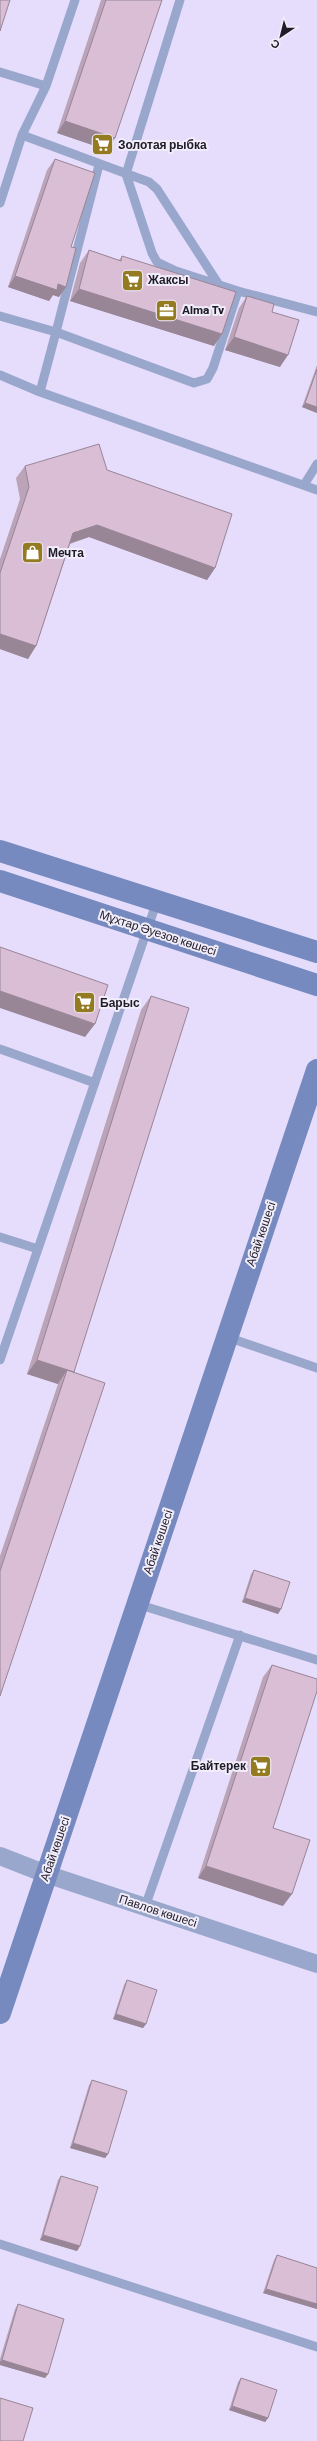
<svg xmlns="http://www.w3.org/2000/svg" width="317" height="2441" font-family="Barlow,sans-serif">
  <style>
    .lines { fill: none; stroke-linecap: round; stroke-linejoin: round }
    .service { stroke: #99a7cc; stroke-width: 9 }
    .minor { stroke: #99a7cc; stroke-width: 18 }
    .secondary { stroke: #768abf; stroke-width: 22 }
    .wall { fill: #bba3b8 }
    .shaded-wall { fill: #988596 }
    .building { fill: #d9bed6; stroke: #988596 }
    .labels { text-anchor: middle; stroke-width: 4; stroke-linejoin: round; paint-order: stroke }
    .poi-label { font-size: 12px; font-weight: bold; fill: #1f1b27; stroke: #f1edfa; text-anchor: start }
    .street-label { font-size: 12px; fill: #1f1b27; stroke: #f1edfa }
  </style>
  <rect width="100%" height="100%" fill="#e6ddfd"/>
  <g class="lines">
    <path class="service" d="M 180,0 L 126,174 L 152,253 L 157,262 L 176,271 L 238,291 L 317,312
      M 0,72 L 46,86
      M 22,135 L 149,182 L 157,189 L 219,285
      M 99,165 L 56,332 L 194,383 L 207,379 L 213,368 L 238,291
      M 0,203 L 22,135 L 46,86 L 75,0
      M 0,316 L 56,332 L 40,392
      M 0,375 L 40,392 L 317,490
      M 304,485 L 317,464
      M 0,1049 L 95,1083
      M 0,1237 L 38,1249
      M 227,1337 L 317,1368
      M 0,1360 L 157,901
      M 137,1604 L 317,1660
      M 145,1907 L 240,1635
      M 0,2244 L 317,2347"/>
    <path class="minor" d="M 0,1856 L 46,1874 L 317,1964"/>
    <path class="secondary" d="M 0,851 L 317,952
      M 0,881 L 317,985
      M 0,2013 L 317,1070"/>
  </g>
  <path class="wall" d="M 101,0 L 162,0 L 107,150 L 57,133 Z
    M 55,159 L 71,247 L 59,297 L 53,295 L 49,301 L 8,287 L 47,170 Z
    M 89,250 L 119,260 L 122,256 L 214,346 L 70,301 L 80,263 Z
    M 247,296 L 280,367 L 225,350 L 239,308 Z
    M 317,365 L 317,413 L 302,407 Z
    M 25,466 L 107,470 L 215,568 L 207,580 L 89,537 L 70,544 L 36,646 L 28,659 L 0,649 L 0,559 L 20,499 L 16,478 Z
    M 151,996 L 74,1373 L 0,1696 L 0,1556 L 58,1384 L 27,1374 L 141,1010 Z
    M 254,1570 L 281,1609 L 278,1614 L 242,1602 L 251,1574 Z
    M 272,1665 L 273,1828 L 283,1906 L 198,1878 L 263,1677 Z
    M 127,1980 L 146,2024 L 143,2028 L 113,2019 L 124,1985 Z
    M 92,2080 L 108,2154 L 105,2158 L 70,2148 L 89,2085 Z
    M 61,2176 L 80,2246 L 77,2251 L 40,2240 L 58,2180 Z
    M 277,2255 L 317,2268 L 317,2309 L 263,2293 L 274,2260 Z
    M 18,2304 L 48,2374 L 45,2378 L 0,2365 L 0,2359 L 15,2309 Z
    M 241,2378 L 268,2418 L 265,2422 L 229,2410 L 238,2382 Z"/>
  <path class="shaded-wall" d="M 65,121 L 115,138 L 107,150 L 57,133 Z
    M 15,276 L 58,284 L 66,287 L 59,297 L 53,295 L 49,301 L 8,287 Z
    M 79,289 L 222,334 L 214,346 L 70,301 Z
    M 234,337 L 288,355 L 280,367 L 225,350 Z
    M 305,403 L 317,407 L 317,413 L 302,407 Z
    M 97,525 L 215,568 L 207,580 L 89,537 L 65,545 L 73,533 Z
    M 0,634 L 36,646 L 28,659 L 0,649 Z
    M 0,991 L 95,1024 L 85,1037 L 0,1008 Z
    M 37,1360 L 74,1372 L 67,1370 L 58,1384 L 27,1374 Z
    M 245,1598 L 281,1609 L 278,1614 L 242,1602 Z
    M 206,1866 L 292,1894 L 283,1906 L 198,1878 Z
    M 116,2014 L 146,2024 L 143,2028 L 113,2019 Z
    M 73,2143 L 108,2154 L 105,2158 L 70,2148 Z
    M 43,2235 L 80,2246 L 77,2251 L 40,2240 Z
    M 266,2289 L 317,2304 L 317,2309 L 263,2293 Z
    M 2,2360 L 48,2374 L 45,2378 L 0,2365 L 0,2362 Z
    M 232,2406 L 268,2418 L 265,2422 L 229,2410 Z"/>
  <path class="building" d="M 0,0 L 10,0 L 0,31 Z
    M 106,0 L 162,0 L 115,138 L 65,121 Z
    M 55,159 L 95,173 L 71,247 L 76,248 L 66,287 L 58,284 L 57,290 L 15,276 Z
    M 89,250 L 121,261 L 122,256 L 236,292 L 222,334 L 79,289 Z
    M 247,296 L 274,304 L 272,312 L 299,320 L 288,355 L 234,337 Z
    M 317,369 L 317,407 L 305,403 Z
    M 99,444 L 107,470 L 232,514 L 215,568 L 97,525 L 73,533 L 36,646 L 0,634 L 0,573 L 29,487 L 25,466 Z
    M 0,947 L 108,985 L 95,1024 L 0,991 Z
    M 151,996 L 189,1008 L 74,1372 L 37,1360 Z
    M 67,1370 L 105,1383 L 0,1696 L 0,1571 Z
    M 254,1570 L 290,1582 L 281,1609 L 245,1598 Z
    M 272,1665 L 317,1679 L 317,1691 L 273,1828 L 310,1840 L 292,1894 L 206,1866 Z
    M 127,1980 L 157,1990 L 146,2024 L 116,2014 Z
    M 92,2080 L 127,2091 L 108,2154 L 73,2143 Z
    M 61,2176 L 98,2187 L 80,2246 L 43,2235 Z
    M 277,2255 L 317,2268 L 317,2304 L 266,2289 Z
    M 18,2304 L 64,2319 L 48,2374 L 2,2360 Z
    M 241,2378 L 277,2390 L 268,2418 L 232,2406 Z
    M 0,2398 L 33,2408 L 23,2441 L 0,2441 Z"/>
  <defs>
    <symbol id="supermarket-square" viewBox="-11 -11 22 22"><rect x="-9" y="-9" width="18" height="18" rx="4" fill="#947b22" stroke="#f1edfa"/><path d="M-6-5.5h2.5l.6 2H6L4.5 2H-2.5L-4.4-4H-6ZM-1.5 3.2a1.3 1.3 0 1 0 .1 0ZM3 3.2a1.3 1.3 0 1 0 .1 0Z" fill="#fff"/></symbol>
    <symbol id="office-square" viewBox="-11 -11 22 22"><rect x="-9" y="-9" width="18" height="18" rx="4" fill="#947b22" stroke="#f1edfa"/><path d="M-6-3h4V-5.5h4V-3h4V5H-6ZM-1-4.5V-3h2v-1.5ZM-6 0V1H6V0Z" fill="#fff"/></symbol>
    <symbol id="shop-square" viewBox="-11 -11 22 22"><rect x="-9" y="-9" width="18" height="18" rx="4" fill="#947b22" stroke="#f1edfa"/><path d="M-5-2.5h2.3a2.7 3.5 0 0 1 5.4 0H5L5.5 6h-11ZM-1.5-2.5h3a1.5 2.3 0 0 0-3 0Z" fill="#fff"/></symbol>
  </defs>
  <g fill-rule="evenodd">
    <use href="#supermarket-square" x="90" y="132" width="25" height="25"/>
    <use href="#supermarket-square" x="120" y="268" width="25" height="25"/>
    <use href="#office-square" x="154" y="298" width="25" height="25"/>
    <use href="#shop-square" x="20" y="540" width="25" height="25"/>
    <use href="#supermarket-square" x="72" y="990" width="25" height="25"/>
    <use href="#supermarket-square" x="248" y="1754" width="25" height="25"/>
  </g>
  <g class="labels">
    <g class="poi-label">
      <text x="118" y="149">Золотая рыбка</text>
      <text x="148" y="284">Жаксы</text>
      <text x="182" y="314">Alma Tv</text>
      <text x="48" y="557">Мечта</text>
      <text x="100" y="1007">Барыс</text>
      <text x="246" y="1770" text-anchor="end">Байтерек</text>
    </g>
    <g class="street-label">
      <text transform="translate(158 933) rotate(18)" y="4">Мұхтар Әуезов көшесі</text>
      <text transform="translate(261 1234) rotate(-71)" y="4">Абай көшесі</text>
      <text transform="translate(158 1542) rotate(-71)" y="4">Абай көшесі</text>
      <text transform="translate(55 1849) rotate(-71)" y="4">Абай көшесі</text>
      <text transform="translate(158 1911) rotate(18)" y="4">Павлов көшесі</text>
    </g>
  </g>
  <g transform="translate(281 36) rotate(215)" stroke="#f1edfa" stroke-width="3" paint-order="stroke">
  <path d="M0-3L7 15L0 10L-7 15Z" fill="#1f1b27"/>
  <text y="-6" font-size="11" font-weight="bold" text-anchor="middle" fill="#1f1b27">С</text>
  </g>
</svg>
